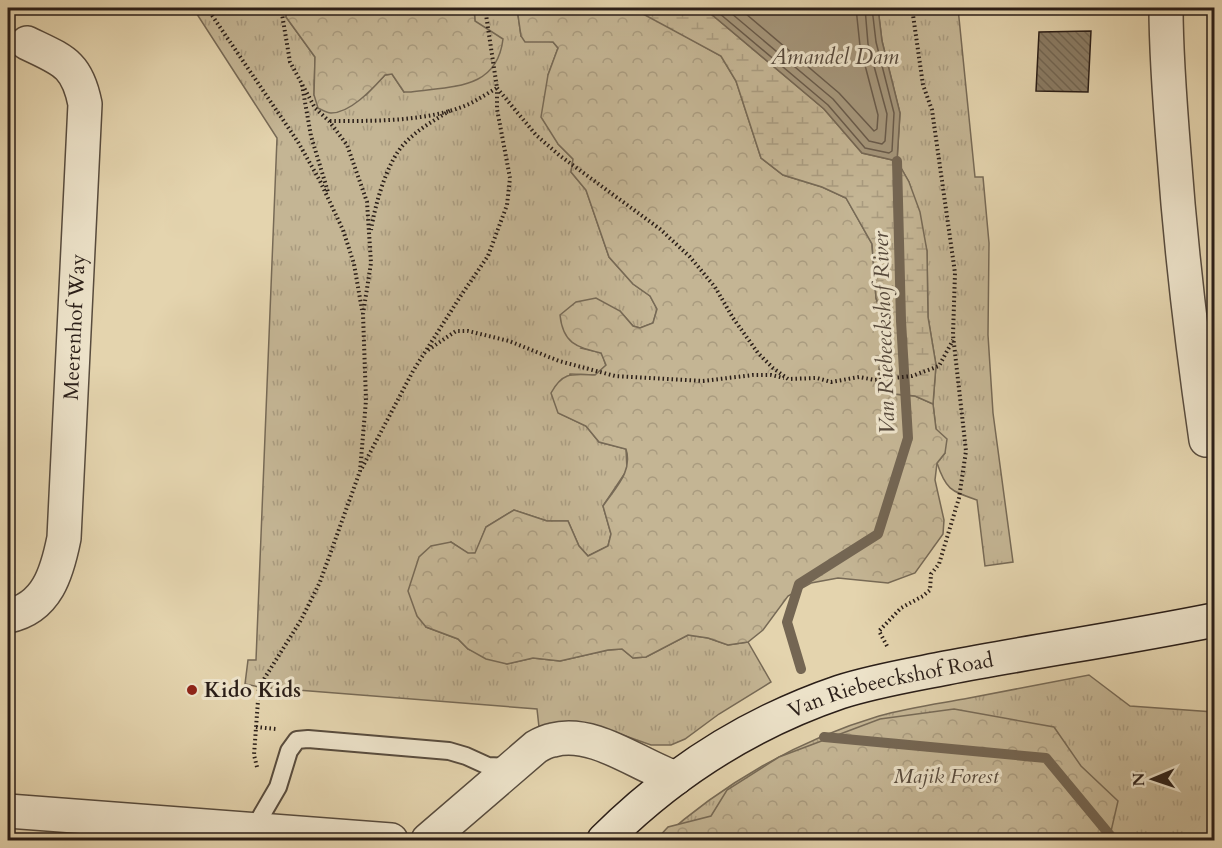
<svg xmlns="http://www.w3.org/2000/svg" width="1222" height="848" font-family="Cardo,serif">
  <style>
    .grass { fill: url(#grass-tufts); stroke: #776a56; stroke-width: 1.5 }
    .forest { fill: url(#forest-crowns); stroke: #776a56; stroke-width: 1.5 }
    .wetland { fill: url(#wetland-marsh); stroke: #776a56; stroke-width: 1.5 }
    .water { fill: #a5967b; stroke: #746653; stroke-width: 1.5 }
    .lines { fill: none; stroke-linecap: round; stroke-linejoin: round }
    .shore { stroke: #685a4a; stroke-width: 1.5 }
    .stream { stroke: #746653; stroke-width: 10 }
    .building { fill: url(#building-back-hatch); stroke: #2a1e18; stroke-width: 1.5 }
    .lane-casing { stroke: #584c3e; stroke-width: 20 }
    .street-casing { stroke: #584c3e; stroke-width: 36 }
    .secondary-casing { stroke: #2a1e18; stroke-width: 36 }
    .path { stroke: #2a1e18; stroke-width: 4; stroke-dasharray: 1.5 3; stroke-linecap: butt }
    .lane { stroke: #ede3ca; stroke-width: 16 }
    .street { stroke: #ede3ca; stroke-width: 33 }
    .secondary { stroke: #ede3ca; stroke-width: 33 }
    .poi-dot { fill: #8f2418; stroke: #ede3ca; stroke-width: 2 }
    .labels { text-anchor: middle; stroke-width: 6; stroke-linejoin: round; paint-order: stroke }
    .street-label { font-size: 21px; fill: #2a1e18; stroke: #ede3ca }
    .poi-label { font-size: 21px; font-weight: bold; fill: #2a1e18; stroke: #ede3ca; text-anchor: start }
    .park-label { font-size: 21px; font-style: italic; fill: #584b3d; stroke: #ede3ca }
    .water-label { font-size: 22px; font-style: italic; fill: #55483b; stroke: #ede3ca }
  </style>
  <defs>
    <pattern id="grass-tufts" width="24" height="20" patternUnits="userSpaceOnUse" patternTransform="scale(1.5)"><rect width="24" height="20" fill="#c4b594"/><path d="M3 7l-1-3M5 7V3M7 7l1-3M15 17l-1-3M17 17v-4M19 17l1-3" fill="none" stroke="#a99b7f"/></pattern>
    <pattern id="forest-crowns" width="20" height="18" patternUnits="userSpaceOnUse" patternTransform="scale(1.5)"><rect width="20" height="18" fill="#c4b594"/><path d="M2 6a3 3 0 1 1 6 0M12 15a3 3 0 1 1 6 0" fill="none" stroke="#a99b7f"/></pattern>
    <pattern id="wetland-marsh" width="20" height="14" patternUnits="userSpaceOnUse" patternTransform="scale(1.5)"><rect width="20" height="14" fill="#c4b594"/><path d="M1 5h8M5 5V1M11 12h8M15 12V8" fill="none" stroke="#a99b7f"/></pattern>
    <pattern id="building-back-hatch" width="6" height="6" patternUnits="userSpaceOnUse" patternTransform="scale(1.5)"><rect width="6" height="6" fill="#8b7d66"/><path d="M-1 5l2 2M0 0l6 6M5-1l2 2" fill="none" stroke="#726653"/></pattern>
  </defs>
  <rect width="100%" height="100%" fill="#e4d4ae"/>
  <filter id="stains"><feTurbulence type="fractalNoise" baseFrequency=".00333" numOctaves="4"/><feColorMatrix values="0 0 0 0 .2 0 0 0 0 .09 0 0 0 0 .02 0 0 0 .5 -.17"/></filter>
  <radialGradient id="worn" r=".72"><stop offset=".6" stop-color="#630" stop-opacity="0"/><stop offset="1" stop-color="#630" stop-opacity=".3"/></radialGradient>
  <path class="grass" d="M 193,8 L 287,8 L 286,17 L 315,57 L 314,95 L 366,95 L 385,75 L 392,74 L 404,92 L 475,21 L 474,8 L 517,8 L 521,36 L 553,42 L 558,48 L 548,75 L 558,144 L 573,159 L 571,172 L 586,190 L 609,257 L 633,284 L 650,296 L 657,309 L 653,323 L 640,328 L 633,326 L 620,311 L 581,348 L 602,353 L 606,366 L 595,375 L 570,374 L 559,413 L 586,426 L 599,442 L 626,449 L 627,470 L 603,506 L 611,534 L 608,546 L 588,556 L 579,546 L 568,521 L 547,521 L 514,510 L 486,527 L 476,553 L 469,554 L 451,542 L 426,627 L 458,639 L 468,649 L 507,664 L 533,658 L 560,661 L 608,650 L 622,649 L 633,658 L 646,657 L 688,635 L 708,638 L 728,645 L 748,642 L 771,682 L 719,714 L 685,739 L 671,745 L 651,745 L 600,727 L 566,722 L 539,727 L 537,709 L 259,687 L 245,684 L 248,660 L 256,660 L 277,138 Z
    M 878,8 L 958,8 L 975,177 L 983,177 L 989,243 L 988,335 L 993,413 L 1013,562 L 985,566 L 977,500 C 951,491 946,490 937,463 L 945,453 L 936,429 L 933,404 L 936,365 L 928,317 L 927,251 L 909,182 L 897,161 L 900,113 L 882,41 Z
    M 1089,675 L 1130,706 L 1214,712 L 1214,840 L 660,840 C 722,784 798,740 879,716 C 907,708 936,704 964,699 C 1006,691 1047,683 1089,675 Z"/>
  <path class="forest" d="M 287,8 L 474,8 L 475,21 L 503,39 C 497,90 452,86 411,92 L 404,92 L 392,74 L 385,75 C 373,88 351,113 331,113 C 327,113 322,110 318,108 L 314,95 L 315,57 L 286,17 Z
    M 517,8 L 587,8 L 594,12 L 616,8 L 635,8 L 721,56 L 736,81 L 761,158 L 783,175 L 822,187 L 846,198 L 872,244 L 876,298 L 890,341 L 894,394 L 915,396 L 933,404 L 936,429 L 947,439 L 945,453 L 937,463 L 935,480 L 944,520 L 943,534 L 915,573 L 888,583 L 838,578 L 811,583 L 788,596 L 763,630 L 748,642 L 728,645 L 708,638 L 688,635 L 646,657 L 633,658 L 622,649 L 608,650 L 560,661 L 533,658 L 507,664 L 486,659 L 468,649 L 458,639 L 426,627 L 417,616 L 408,591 L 419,557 L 431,546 L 451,542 L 468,553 L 475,553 L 486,527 L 514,510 L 547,521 L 568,521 L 579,546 L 588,556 L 608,546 L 611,534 L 603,506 C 615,488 633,472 626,449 L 599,442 L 586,426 L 558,413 L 551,393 C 563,371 573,374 595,375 L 606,365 L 601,353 C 577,347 563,344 560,315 L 576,302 L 596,298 L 620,311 L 633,326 L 640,328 L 653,323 L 657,309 L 650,296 L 633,284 L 609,257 L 586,190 L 571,172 L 573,159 L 558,144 L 541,117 L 548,75 L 558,48 L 553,42 L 525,42 L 521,36 Z
    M 954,709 L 1054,727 L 1081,766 L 1118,801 L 1109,840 L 656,840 L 668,827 L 711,816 L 727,790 L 779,757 L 880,719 Z"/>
  <path class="wetland" d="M 632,8 L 704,8 L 824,109 L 862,153 L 897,161 L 909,182 L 920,212 L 927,251 L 928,317 L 936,365 L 933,404 L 915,396 L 894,394 L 880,385 L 879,367 L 891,355 L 890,341 L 876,298 L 872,244 L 846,198 L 822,187 L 783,175 L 761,158 L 736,81 L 721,56 Z"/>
  <path class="water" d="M 704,8 L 878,8 L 882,41 L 900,113 L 897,161 L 862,153 L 824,109 Z"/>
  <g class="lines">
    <path class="shore" d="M 713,8 L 828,105 L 865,148 L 889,153 L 892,151 L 894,113 L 876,42 L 872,8
      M 725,8 L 833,99 L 869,141 L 882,144 L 885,141 L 887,114 L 868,44 L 865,8
      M 739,8 L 839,93 L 874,131 L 877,129 L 878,115 L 860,46 L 856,8"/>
    <path class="stream" d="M 801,669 L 787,622 L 799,584 L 878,534 L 908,438 L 901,321 L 897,161
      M 824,737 L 1046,758 L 1114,840"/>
  </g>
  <path class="building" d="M 1091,31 L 1088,92 L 1036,91 L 1039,32 Z"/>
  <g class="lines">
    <defs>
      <path id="lane" d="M 253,830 L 278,787 L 289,751 L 297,740 L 308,739 L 449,751 L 466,756 L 488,766 L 510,767"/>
      <g id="street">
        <path d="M 1166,8 C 1166,56 1170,105 1174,154 C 1181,250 1192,344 1206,440"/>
        <path id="s1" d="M 8,616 C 47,608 57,573 64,538 L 85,104 C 77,63 62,60 27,43"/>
        <path d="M 8,811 L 391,840"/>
        <path d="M 428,840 L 536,747 C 541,744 547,741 553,740 C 594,729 639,766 676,778"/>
      </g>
      <g id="secondary">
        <path id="s2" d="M 604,840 C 671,773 749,723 840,692 C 874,681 911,675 946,668 C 1035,651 1125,638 1214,620"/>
      </g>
    </defs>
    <use href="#lane" class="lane-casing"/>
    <use href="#street" class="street-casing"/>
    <use href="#secondary" class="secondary-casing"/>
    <path class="path" d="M 207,8 L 298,142 L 320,181 L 343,230 L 354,264 L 362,310
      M 302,85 L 311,136 L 328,192
      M 497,88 L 536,135 L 559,155 L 660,229 L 690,257 L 715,287 L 733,318 L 758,353 L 773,368 L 788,379 L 817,378 L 831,382 L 859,377 L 875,380 L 912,376 L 939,366 L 953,340
      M 330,121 C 373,121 429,122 469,104 C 479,99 488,93 497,88 L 485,8
      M 371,230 C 375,205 387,161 405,143 C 418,129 435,120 451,110
      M 428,350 L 456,331 L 468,331 L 509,341 L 559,361 L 615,376 L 703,381 L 753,375 L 771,375 L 784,378
      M 362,468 L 413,371 L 460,297 L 488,256 L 507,205 L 510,178 L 497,109 L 497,90
      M 887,646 L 879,631 L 901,608 L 923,596 L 930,590 L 931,574 L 939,564 L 959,498 L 966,451 L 953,335 L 955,273 L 932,110 L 923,85 L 912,8
      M 256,727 L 276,729
      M 257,767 L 254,755 L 259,687 L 301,620 L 320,582 L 360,471 L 366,400 L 363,314 L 371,263 L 367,202 L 347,145 L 329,121 L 315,108 L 290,62 L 281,8"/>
    <use href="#lane" class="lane"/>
    <use href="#street" class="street"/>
    <use href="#secondary" class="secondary"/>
  </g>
  <circle class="poi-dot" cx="192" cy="690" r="6"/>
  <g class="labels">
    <g class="street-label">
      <text dy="7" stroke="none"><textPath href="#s1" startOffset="314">Meerenhof Way</textPath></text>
      <text dy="7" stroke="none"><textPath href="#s2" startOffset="332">Van Riebeeckshof Road</textPath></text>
    </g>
    <g class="poi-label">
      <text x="204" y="697">Kido Kids</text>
    </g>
    <g class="park-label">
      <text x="946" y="783">Majik Forest</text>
    </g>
    <g class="water-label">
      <text x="835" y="64">Amandel Dam</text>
      <text transform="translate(883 333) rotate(-92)" y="8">Van Riebeeckshof River</text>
    </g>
  </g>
  <rect width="1222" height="848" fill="none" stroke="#e4d4ae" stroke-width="30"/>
  <rect x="9" y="9" width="1204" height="830" fill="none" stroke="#2a1e18" stroke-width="3"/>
  <rect x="15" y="15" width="1192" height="818" fill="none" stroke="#2a1e18" stroke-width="1.5"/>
  <g transform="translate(1153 779) rotate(268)" stroke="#ede3ca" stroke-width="4.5" paint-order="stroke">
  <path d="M0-4.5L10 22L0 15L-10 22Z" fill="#2a1e18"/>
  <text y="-9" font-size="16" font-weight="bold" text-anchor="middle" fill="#2a1e18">N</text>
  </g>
  <rect width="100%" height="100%" filter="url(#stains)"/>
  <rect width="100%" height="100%" fill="url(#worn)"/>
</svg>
